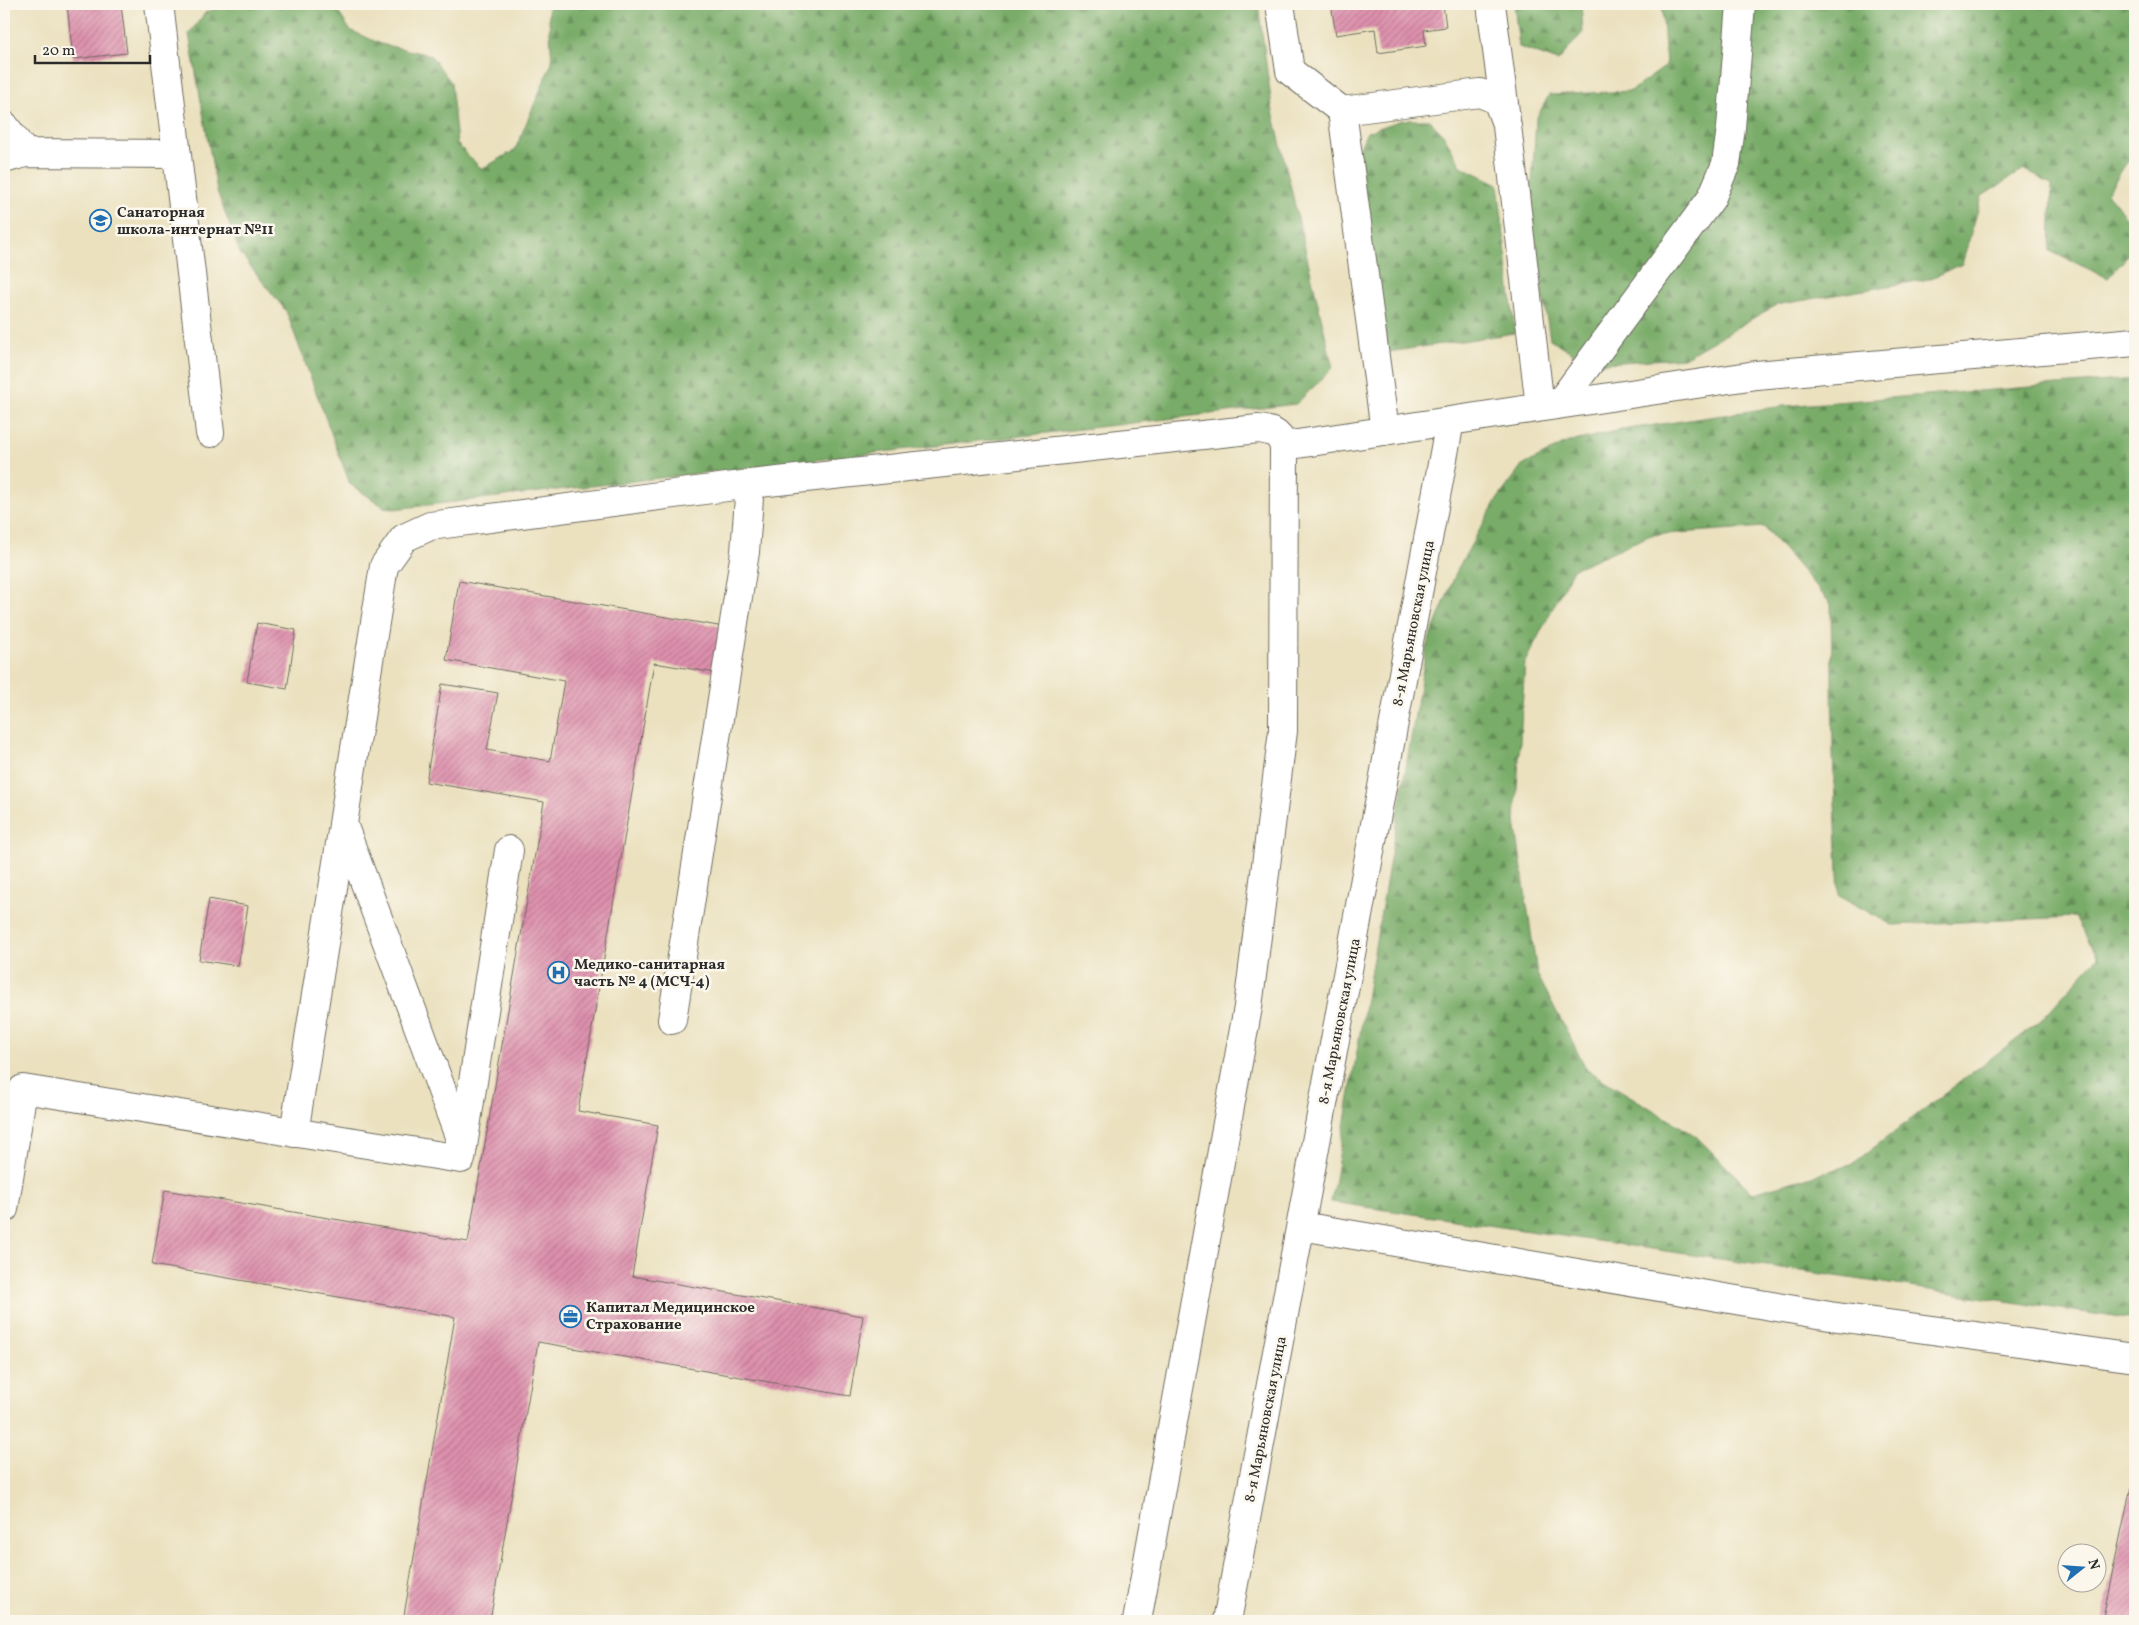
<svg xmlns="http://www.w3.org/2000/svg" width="2139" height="1625" font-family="Vollkorn,serif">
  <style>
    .forest { fill: url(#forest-firs); stroke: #526c4a; fill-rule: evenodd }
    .building { fill: url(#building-hatch) }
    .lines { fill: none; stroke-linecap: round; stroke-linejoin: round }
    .minor-casing { stroke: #6e6b5f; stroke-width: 30 }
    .minor { stroke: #fff; stroke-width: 28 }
    .labels { text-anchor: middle; stroke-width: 5; stroke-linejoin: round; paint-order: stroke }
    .poi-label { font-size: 15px; font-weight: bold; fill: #2b2b2b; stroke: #fbf7ec; text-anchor: start }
    .street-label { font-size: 15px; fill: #2b2b2b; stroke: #fbf7ec }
  </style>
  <defs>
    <pattern id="forest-firs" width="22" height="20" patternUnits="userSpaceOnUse" patternTransform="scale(1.25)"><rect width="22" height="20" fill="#78ac68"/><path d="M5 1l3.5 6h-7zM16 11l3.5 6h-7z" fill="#638c56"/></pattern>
    <pattern id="building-hatch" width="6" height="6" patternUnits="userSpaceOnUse" patternTransform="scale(1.25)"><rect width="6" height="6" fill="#de90ad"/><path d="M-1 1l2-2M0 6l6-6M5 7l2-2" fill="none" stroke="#b4768d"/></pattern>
  </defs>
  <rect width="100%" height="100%" fill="#fbf7ec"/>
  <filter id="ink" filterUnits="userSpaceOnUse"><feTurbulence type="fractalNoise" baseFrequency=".02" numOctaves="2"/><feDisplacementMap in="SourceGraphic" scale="10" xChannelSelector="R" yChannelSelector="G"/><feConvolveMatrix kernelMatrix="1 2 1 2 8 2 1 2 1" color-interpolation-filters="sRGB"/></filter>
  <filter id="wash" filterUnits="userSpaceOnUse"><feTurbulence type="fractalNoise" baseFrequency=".0096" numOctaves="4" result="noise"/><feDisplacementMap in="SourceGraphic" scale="20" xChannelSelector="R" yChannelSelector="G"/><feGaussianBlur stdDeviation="1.12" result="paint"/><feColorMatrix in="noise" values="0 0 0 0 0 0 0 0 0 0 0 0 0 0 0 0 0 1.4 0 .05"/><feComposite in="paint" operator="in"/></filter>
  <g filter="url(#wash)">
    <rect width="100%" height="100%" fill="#ebe1bf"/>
    <path class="forest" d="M 224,4 L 333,4 L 350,30 L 381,44 L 430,55 L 451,82 L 457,144 L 482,169 L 515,150 L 552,62 L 548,4 L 1258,4 L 1272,107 L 1333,368 L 1296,404 L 394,509 L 384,507 L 350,484 L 286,311 L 240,253 L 217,191 L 189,34 L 205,13 Z
      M 1514,4 L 1581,4 L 1583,32 L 1558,61 L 1519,47 Z
      M 1662,4 L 2135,4 L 2135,150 L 2107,193 C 2120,206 2135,229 2135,248 L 2108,278 L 2050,251 L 2052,185 L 2024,169 L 1982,196 L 1962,264 L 1929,279 L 1776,305 L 1684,358 L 1590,364 L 1550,339 L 1530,215 L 1536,119 L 1549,95 L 1631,91 L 1666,66 Z
      M 1402,120 L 1429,120 L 1443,134 L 1461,166 L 1498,184 L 1515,333 L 1382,353 L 1359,149 L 1367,132 Z
      M 2135,379 L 2135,1320 L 1331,1202 L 1427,645 L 1458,568 L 1496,501 L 1522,466 L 1566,443 L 1621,430 L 1784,406 ZM 1764,527 L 1831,604 L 1833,754 L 1839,896 L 1892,925 L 2075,917 L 2098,957 L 2041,1020 L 1851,1165 L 1753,1193 L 1696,1136 L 1587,1070 L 1537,974 L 1515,821 L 1525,662 L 1573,569 L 1651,535 Z"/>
    <g id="blocks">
      <path class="building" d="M 67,4 L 121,4 L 127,53 L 73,59 Z
        M 1331,4 L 1443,4 L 1446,27 L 1424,30 L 1426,46 L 1378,53 L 1375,29 L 1336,35 Z
        M 459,581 L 724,627 L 716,673 L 654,663 L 578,1111 L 658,1125 L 632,1276 L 863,1316 L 850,1396 L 538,1342 L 490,1621 L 403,1621 L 455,1317 L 152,1265 L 165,1190 L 468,1242 L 544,802 L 426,782 L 442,684 L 498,693 L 487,750 L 550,761 L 564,681 L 446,660 Z
        M 257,623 L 296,630 L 287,689 L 247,682 Z
        M 209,899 L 248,906 L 238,966 L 199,960 Z
        M 2131,1487 L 2135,1488 L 2135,1621 L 2102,1621 Z"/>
    </g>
  </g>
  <g filter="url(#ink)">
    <use href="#blocks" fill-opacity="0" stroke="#6e6b5f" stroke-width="1"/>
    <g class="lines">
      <defs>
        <path id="minor" d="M 159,4 L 210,433
          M 1280,4 L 1290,71 L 1342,111 L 1480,93 L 1497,100 L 1507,126 L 1540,407
          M 1491,4 L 1506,119
          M 1342,111 L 1385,431
          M 4,125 L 25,153
          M 4,159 L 25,153 L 177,154
          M 1558,405 L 1711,199 L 1726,164 L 1731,128 L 1741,4
          M 1284,446 L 1756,375 L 2135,342
          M 750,484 L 1258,429 C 1273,431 1278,432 1284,446 L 1283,731 L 1248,1007 L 1137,1621
          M 294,1133 L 343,825
          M 463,1147 L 343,824 L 384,566 L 404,538 L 430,526 L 750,484 L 745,552 L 672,1020
          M 4,1209 L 23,1089 L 461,1159 L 509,850
          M 1301,1226 L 1830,1316 L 2135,1358
          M 1227,1621 L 1450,421"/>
      </defs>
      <use href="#minor" class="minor-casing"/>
      <use href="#minor" class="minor"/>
    </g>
  </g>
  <defs>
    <symbol id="school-ring" viewBox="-11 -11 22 22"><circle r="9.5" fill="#fbf7ec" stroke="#1f6fb2" stroke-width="1.5"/><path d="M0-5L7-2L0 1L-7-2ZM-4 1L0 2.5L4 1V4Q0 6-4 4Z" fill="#1f6fb2"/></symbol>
    <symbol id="hospital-ring" viewBox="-11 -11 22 22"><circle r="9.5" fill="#fbf7ec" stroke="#1f6fb2" stroke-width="1.5"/><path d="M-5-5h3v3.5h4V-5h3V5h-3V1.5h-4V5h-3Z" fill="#1f6fb2"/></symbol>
    <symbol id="office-ring" viewBox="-11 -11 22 22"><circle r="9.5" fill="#fbf7ec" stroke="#1f6fb2" stroke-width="1.5"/><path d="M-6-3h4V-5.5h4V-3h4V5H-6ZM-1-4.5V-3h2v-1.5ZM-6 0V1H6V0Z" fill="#1f6fb2"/></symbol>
  </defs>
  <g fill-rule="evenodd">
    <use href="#school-ring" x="88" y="208" width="25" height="25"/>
    <use href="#hospital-ring" x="546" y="960" width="25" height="25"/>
    <use href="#office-ring" x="558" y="1304" width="25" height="25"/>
  </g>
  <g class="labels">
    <g class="poi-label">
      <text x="117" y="217">Санаторная<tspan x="117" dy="17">школа-интернат №11</tspan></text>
      <text x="574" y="969">Медико-санитарная<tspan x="574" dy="17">часть № 4 (МСЧ-4)</tspan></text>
      <text x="586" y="1312">Капитал Медицинское<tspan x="586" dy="17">Страхование</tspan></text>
    </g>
    <g class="street-label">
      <text transform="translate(1413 623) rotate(-79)" y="5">8-я Марьяновская улица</text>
      <text transform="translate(1339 1021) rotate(-79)" y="5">8-я Марьяновская улица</text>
      <text transform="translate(1265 1419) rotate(-79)" y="5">8-я Марьяновская улица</text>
    </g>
  </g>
  <rect width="2139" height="1625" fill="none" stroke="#fbf7ec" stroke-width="20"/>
  <g transform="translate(2082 1568) rotate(73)"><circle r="24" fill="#fbf7ec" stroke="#a8a59f"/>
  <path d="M0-4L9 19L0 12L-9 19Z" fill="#1f6fb2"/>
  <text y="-8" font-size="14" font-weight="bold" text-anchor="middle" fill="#2b2b2b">N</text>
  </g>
  <path d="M35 55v8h115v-8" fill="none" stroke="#2b2b2b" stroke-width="2.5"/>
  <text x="42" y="55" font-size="15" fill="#2b2b2b" stroke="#fbf7ec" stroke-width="4" paint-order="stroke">20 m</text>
</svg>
